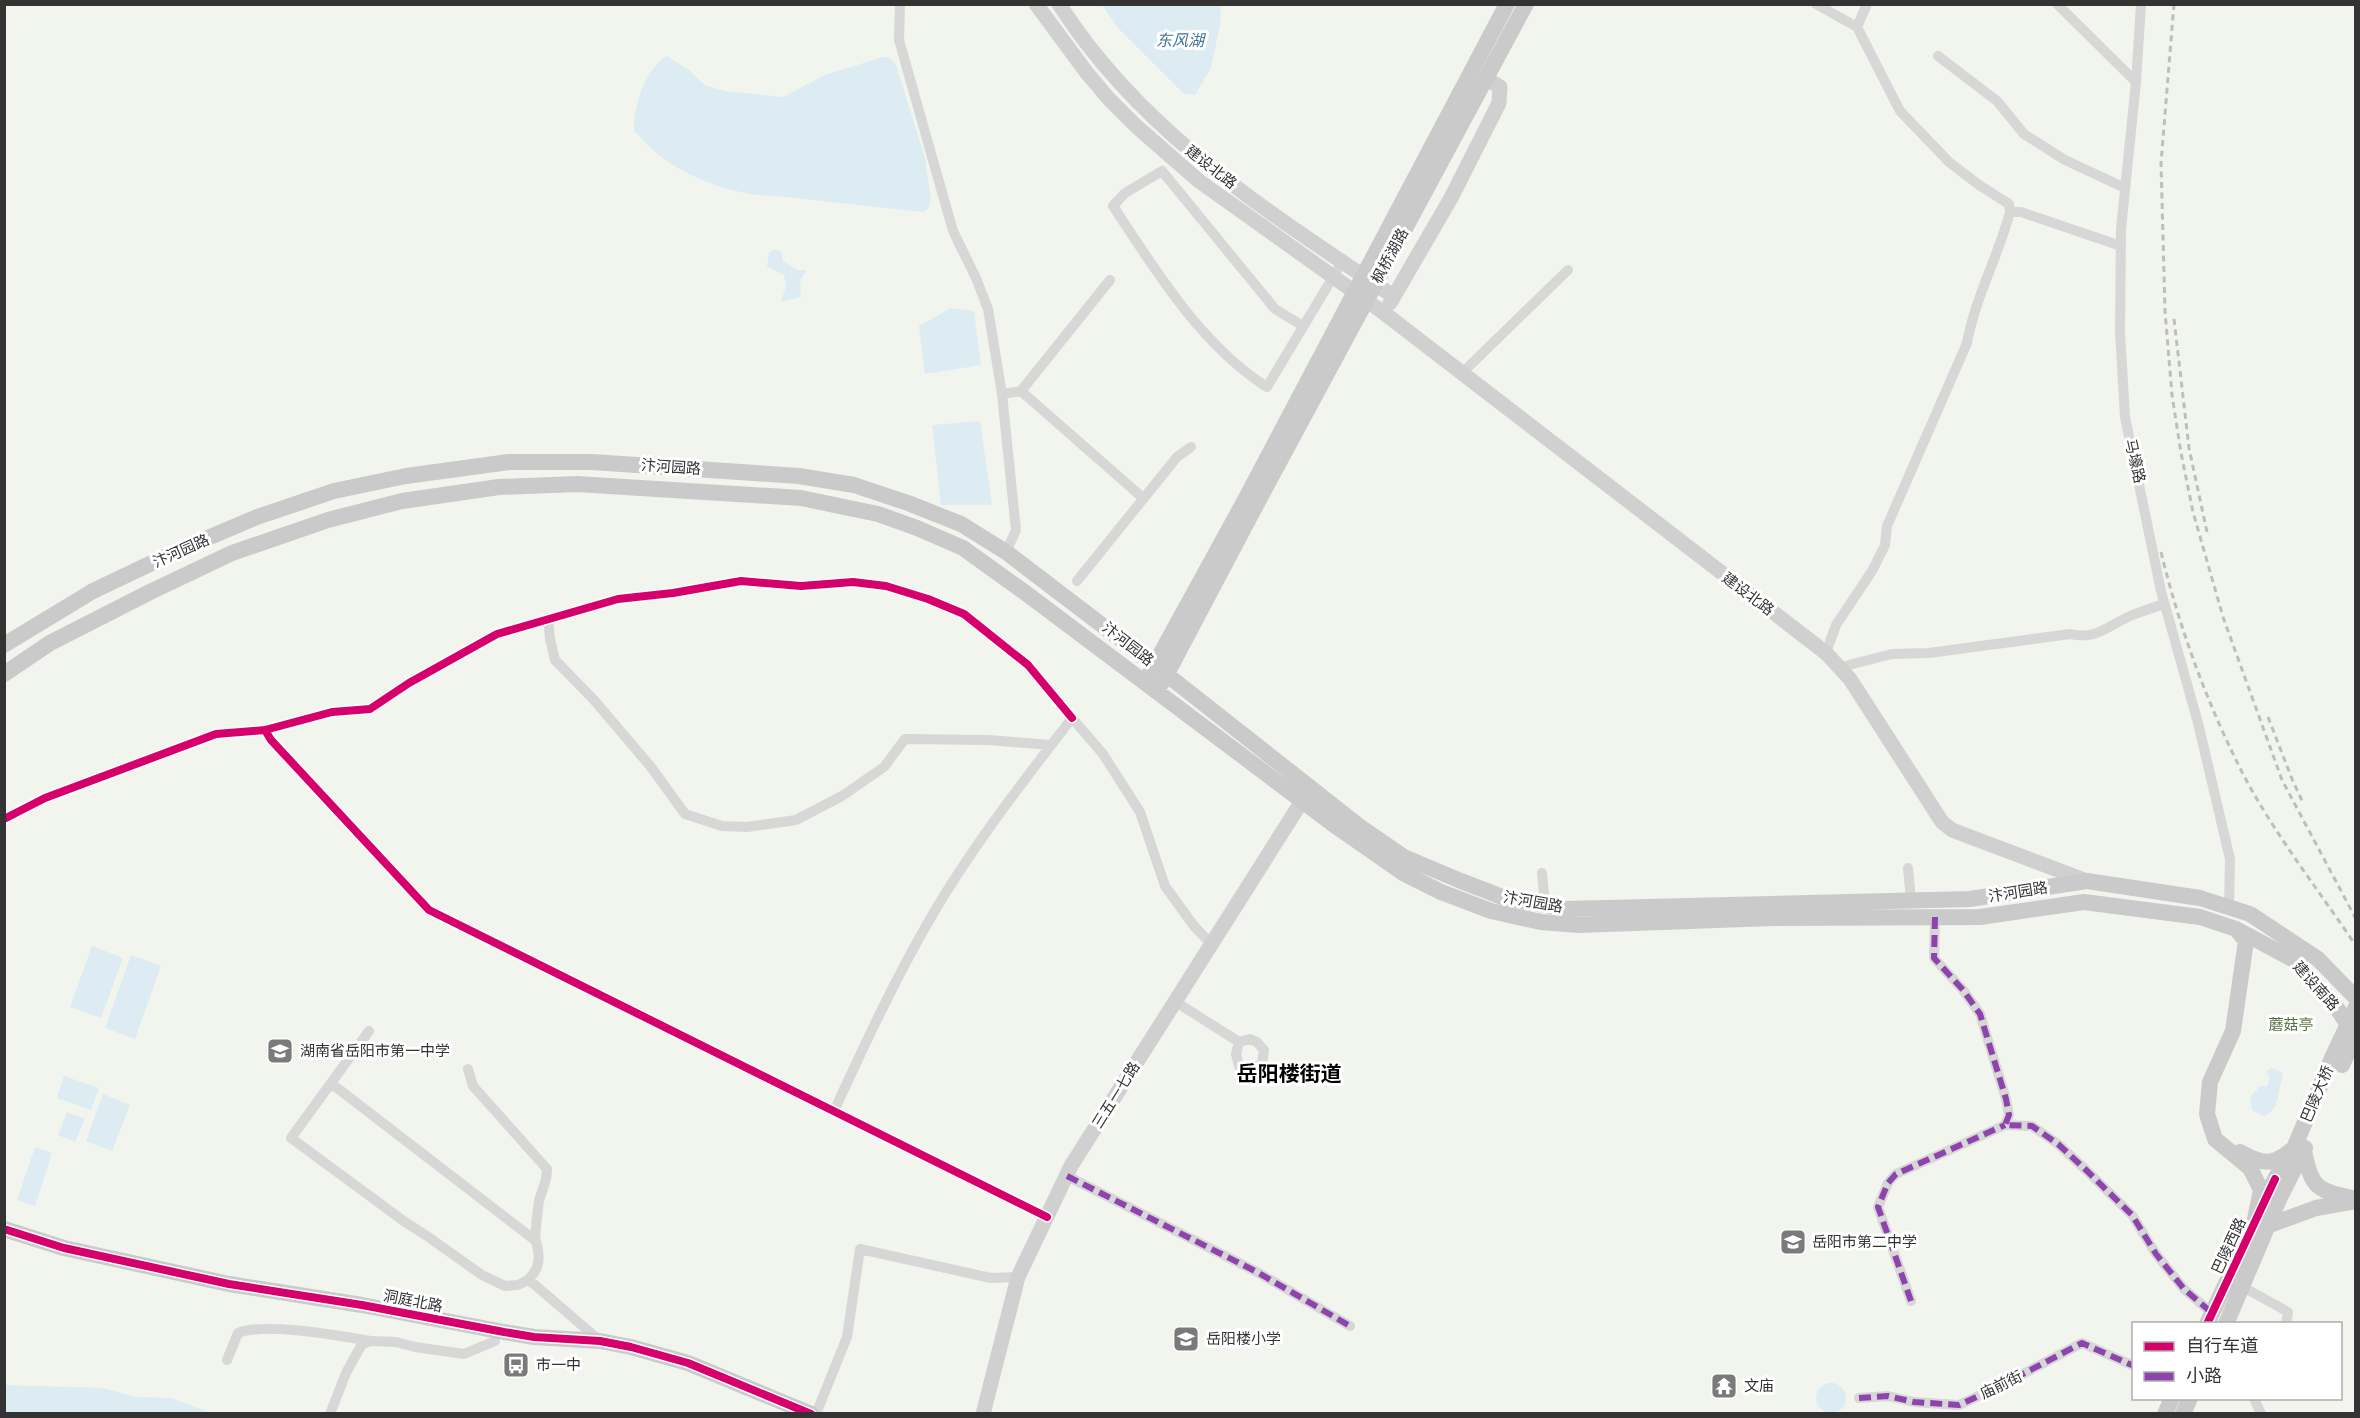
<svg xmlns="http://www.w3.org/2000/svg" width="2360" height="1418" font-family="Poppins,'Noto Sans SC',sans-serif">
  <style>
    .green { fill: #f1f5ed; fill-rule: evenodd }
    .water { fill: #ddebf3 }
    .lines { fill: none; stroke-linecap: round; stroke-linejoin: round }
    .street { stroke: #d7d7d7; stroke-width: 10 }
    .secondary { stroke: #d0d0d0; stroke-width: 15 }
    .primary { stroke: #cacaca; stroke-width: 16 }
    .rail { stroke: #bebebe; stroke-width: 3; stroke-dasharray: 6 4.5; stroke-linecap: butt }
    .primary-bridge { stroke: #cacaca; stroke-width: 16 }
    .quiet { stroke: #8e44ad; stroke-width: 6; stroke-dasharray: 12 6; stroke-linecap: butt }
    .cycleway-casing { stroke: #fff; stroke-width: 11 }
    .cycleway { stroke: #d6006c; stroke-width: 8 }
    .labels { text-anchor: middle; stroke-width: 6; stroke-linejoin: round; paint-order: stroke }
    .street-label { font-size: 15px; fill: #333; stroke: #fff }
    .park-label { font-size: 15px; fill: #56703f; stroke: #fff }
    .poi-label { font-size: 15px; fill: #333; stroke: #fff; text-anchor: start }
    .water-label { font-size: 16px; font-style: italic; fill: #3f7597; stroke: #fff }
    .district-label { font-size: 21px; font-weight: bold; fill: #000; stroke: #fff }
  </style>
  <rect width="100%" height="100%" fill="#fff"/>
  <path class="green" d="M 5,5 L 2355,5 L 2355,1413 L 5,1413 ZM 2134,1324 L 2340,1324 L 2340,1398 L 2134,1398 Z"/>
  <path class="water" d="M 1102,5 L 1221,5 L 1220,25 L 1211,68 L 1195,95 L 1184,94 L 1118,28 Z
    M 667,56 L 690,71 L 705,85 L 725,91 L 783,97 L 825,75 L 883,57 L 889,57 L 896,65 L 925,158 L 931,200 L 929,208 L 923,212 L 776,196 C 736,196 685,178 654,151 C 647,145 642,138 634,131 C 634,105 644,70 667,56 Z
    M 775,249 L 782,253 L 783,261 L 798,270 L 807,270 L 800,280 L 801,297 L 781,302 L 786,286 L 784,275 L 767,266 L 769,252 Z
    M 951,308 L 974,311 L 981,365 L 925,374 L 919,326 Z
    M 980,421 L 992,505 L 941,505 L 932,425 Z
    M 92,946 L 123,958 L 101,1018 L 70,1007 Z
    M 131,955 L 161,966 L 135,1039 L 105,1028 Z
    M 2272,1068 L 2281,1072 L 2283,1077 C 2276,1092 2281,1109 2264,1116 L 2252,1110 L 2250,1097 L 2260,1086 L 2267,1086 L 2270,1079 L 2266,1071 Z
    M 64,1076 L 99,1088 L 91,1110 L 57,1098 Z
    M 103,1094 L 130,1105 L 112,1151 L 86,1141 Z
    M 67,1112 L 85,1119 L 75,1142 L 58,1135 Z
    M 35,1147 L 52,1153 L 35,1206 L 17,1200 Z
    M1816 1398a15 15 0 1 1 30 0a15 15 0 1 1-30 0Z
    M 5,1385 L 102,1388 L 137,1397 L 171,1398 L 211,1413 L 5,1413 Z"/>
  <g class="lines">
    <path class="street" d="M 900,4 L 899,40 L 953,231 L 976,278 L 988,309 L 1002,394 L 1016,530 L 1006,552
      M 1816,4 L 1857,27
      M 1867,4 L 1857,27 L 1900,111 L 1949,162 L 1979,185 L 2009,204 L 2010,212
      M 2057,4 L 2136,82
      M 2141,4 L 2136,82 L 2121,229 L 2120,332 L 2125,417 L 2161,591 L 2198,723 L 2230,859 L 2229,908
      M 1938,56 L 1997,101 L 2024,134 L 2065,160 L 2125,188
      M 1303,326 L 1275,309 L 1162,171 L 1125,193 L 1113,206 C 1156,271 1200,344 1267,387 L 1342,262
      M 1461,374 L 1568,270
      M 1021,391 L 1110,280
      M 1002,394 L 1021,391 L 1143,498
      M 1077,581 L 1177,457 L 1191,447
      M 548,618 L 550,639 L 555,660 L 594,700 L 651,767 L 685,814 L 722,826 L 747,827 L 796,820 L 842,796 L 884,767 L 905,739 L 988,740 L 1051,745
      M 1826,653 L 1836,625 L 1872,571 L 1885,545 L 1887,526 L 1967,343 C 1975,298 1998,257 2010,212 L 2021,212 L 2121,246
      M 1841,667 L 1892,654 L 1929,653 L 2070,634 C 2096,640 2106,627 2128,617 C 2139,612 2152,608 2164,604
      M 265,730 L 271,740 L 429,910 L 1047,1217
      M 4,819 L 45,798 L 216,734 L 265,730 L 332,712 L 370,709 L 409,683 L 497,634 L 618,599 L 673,593 L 741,581 L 801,586 L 853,582 L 886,586 L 928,599 L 964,614 L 1028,665 L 1072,718
      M 1908,868 L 1911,900
      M 1542,873 L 1545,905
      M 1935,917 L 1934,958 L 1963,990 L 1980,1014 L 2006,1099 L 2009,1115 L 2005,1125 L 2032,1126 L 2058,1144 L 2085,1169 L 2132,1215 L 2156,1254 L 2184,1289 L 2212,1313
      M 1176,1002 L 1239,1042 L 1250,1039 L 1257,1042 L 1264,1050 L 1262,1064 L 1249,1068 L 1239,1066 L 1236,1054 L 1239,1042
      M 369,1031 L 291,1138 L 405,1222 L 427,1236 L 482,1275 L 505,1286 L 518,1285 L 528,1280 L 535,1285 L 599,1340
      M 468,1069 L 473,1086 L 547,1169 C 547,1183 542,1189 539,1201 C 537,1214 536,1227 535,1239
      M 332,1084 L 536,1241 C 540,1257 541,1267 528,1280
      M 834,1111 C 864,1046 894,981 930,919 C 971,848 1022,783 1072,718 L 1103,754 L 1140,812 L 1165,886 L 1194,926 L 1212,945
      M 1067,1176 L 1257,1272 L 1350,1326
      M 2243,1287 L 2288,1312 L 2286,1324
      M 1911,1301 L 1878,1207 L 1888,1183 L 1896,1174 L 2005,1125
      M 227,1360 L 238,1333 C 265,1322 340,1336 371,1341
      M 1859,1398 L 1888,1396 L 1914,1402 L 1959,1405 L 2000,1386 L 2082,1343 L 2134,1366
      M 2254,1398 L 2261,1414
      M 330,1414 L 346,1373 L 362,1344 L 371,1341 L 396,1342 L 415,1347 L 464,1354 L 495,1341
      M 816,1414 L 847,1337 L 860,1249 L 991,1278 L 1018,1277"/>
    <path class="secondary" d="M 1036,4 L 1087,73 L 1109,99 L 1136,126 L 1199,181 L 1384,313 L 1826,653 L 1850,679 L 1942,822 L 1952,830 L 2087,881
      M 1059,4 C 1142,134 1269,212 1393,296
      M 1390,303 L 1451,198 L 1499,103 L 1500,87 L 1485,78
      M 983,1414 L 1018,1277 L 1071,1166 L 1302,801"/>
    <path class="primary" d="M 4,645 L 93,591 L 177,551 L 257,517 L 334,491 L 406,476 L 509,462 L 592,462 L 799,476 L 854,485 L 908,503 L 961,524 L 1006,552 L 1166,674 L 1359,826 L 1404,857 L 1461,881 L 1505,898 L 1566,909 L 1970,899 L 2087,881 L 2200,898 L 2250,914 L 2318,959 L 2356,998
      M 1150,673 L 1245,500
      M 4,674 L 50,643 L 150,592 L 232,553 L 328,520 L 402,501 L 499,487 L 577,484 L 801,498 L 878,514 L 917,528 L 963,548 L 1027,594 L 1337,827 L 1403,873 L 1441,892 L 1491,911 L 1541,922 L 1579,925 L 1772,918 L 1980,917 L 2084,902 L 2200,917 L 2236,929 L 2294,960 L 2334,1004 L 2355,1035
      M 1162,683 L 1255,507
      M 2236,929 L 2246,941 L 2233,1031 L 2210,1082 L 2207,1114 L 2215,1139 L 2250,1168 L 2261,1190 L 2254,1224
      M 2304,1151 C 2312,1187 2315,1190 2352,1198
      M 2240,1152 C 2260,1163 2271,1167 2290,1151
      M 2267,1226 L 2316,1208 L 2356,1201
      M 4,1229 L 64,1248 L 229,1284 L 362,1305 L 504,1332 L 534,1337 L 600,1341 L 631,1347 L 688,1363 L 811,1414
      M 2207,1324 L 2275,1179 L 2294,1148 L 2332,1058
      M 2226,1324 L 2280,1197 L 2305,1148
      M 2165,1414 L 2172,1398
      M 2183,1414 L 2190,1398"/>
    <path class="rail" d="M 2174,4 L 2161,163 L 2165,311 L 2172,395 L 2181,453 L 2193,512 L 2223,617 L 2282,780 L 2356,919
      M 2174,319 L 2189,448 L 2207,532
      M 2161,552 C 2179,626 2205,698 2239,766 C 2269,827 2318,889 2356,946
      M 2268,717 L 2292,779 L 2303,803"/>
    <path class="primary-bridge" d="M 1245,500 L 1507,4
      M 1255,507 L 1526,4
      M 2332,1058 L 2356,1007
      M 2342,1065 L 2356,1035"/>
    <path class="quiet" d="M 1935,917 L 1934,958 L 1963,990 L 1980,1014 L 2006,1099 L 2009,1115 L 2005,1125 L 2032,1126 L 2058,1144 L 2085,1169 L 2132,1215 L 2156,1254 L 2184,1289 L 2212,1313
      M 1067,1176 L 1257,1272 L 1350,1326
      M 1911,1301 L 1878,1207 L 1888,1183 L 1896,1174 L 2005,1125
      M 1859,1398 L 1888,1396 L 1914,1402 L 1959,1405 L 2000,1386 L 2082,1343 L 2134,1366"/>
    <defs>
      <path id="cycleway" d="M 265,730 L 271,740 L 429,910 L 1047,1217
        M 4,819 L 45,798 L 216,734 L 265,730 L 332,712 L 370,709 L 409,683 L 497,634 L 618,599 L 673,593 L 741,581 L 801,586 L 853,582 L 886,586 L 928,599 L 964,614 L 1028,665 L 1072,718
        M 4,1229 L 64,1248 L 229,1284 L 362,1305 L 504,1332 L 534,1337 L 600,1341 L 631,1347 L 688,1363 L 811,1414
        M 2207,1324 L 2275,1179"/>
    </defs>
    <use href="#cycleway" class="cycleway-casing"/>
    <use href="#cycleway" class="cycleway"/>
  </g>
  <defs>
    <symbol id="school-square" viewBox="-11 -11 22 22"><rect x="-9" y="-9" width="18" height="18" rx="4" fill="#7a7a7a" stroke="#fff"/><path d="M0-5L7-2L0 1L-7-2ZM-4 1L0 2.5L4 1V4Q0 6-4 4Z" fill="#fff"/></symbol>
    <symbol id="bus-square" viewBox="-11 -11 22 22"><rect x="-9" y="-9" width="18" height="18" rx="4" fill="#7a7a7a" stroke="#fff"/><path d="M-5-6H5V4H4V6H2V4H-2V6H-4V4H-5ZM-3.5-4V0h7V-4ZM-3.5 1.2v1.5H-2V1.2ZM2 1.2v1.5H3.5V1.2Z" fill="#fff"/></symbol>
    <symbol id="temple-square" viewBox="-11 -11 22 22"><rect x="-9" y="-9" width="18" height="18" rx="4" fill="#7a7a7a" stroke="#fff"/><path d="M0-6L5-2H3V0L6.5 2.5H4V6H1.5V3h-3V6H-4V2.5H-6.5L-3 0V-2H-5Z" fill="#fff"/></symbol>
  </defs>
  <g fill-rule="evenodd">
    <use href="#school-square" x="265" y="1036" width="30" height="30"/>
    <use href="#school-square" x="1778" y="1227" width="30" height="30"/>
    <use href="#school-square" x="1171" y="1324" width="30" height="30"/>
    <use href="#bus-square" x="501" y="1350" width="30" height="30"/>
    <use href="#temple-square" x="1709" y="1371" width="30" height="30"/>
  </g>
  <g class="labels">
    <g class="street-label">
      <text transform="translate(1211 167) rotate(38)" y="5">建设北路</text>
      <text transform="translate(1390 256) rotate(-62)" y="5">枫桥湖路</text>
      <text transform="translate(2135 461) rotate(77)" y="5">马壕路</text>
      <text transform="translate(671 467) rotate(4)" y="5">汴河园路</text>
      <text transform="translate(181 551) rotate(-24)" y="5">汴河园路</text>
      <text transform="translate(1748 594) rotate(37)" y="5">建设北路</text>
      <text transform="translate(1128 644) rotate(38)" y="5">汴河园路</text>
      <text transform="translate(2018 892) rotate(-9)" y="5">汴河园路</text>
      <text transform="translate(1533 902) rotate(10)" y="5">汴河园路</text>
      <text transform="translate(2316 986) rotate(48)" y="5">建设南路</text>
      <text transform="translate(2317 1094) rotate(-67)" y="5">巴陵大桥</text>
      <text transform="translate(1116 1095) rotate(-58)" y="5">三五一七路</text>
      <text transform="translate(2229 1246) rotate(-65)" y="5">巴陵西路</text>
      <text transform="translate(413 1301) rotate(11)" y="5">洞庭北路</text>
      <text transform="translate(2001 1385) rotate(-26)" y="5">庙前街</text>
    </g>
    <g class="park-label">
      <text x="2291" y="1030">蘑菇亭</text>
    </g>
    <g class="poi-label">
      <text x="300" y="1056">湖南省岳阳市第一中学</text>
      <text x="1812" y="1247">岳阳市第二中学</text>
      <text x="1206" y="1344">岳阳楼小学</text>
      <text x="536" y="1370">市一中</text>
      <text x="1744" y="1391">文庙</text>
    </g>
    <g class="water-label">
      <text x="1180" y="46">东风湖</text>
    </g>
    <g class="district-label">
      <text x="1289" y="1081">岳阳楼街道</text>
    </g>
  </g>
  <rect width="2360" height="1418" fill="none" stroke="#333333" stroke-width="12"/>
  <rect x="2132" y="1322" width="210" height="78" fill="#ffffff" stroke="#adadad" stroke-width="1.5"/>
  <rect x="2144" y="1342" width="30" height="9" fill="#d6006c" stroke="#adadad" stroke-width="1.5"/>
  <text x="2186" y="1352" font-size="18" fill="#333333">自行车道</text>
  <rect x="2144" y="1372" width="30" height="9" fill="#8e44ad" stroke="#adadad" stroke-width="1.5"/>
  <text x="2186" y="1382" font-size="18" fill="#333333">小路</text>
</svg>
